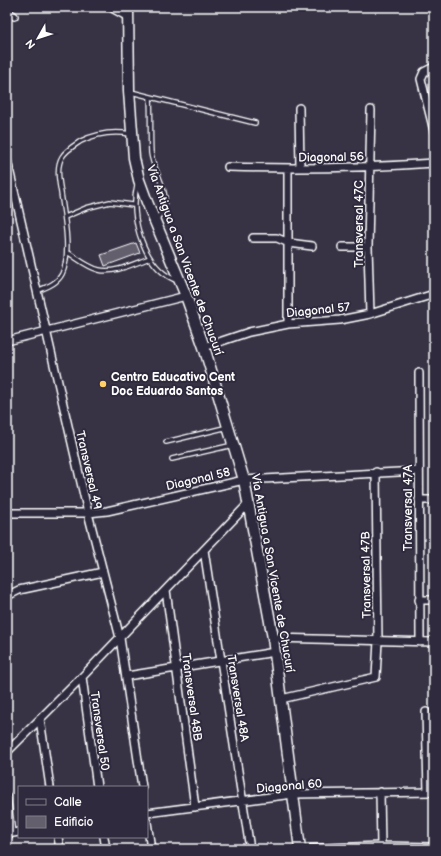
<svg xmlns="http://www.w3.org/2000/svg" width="441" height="856" font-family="'Balsamiq Sans',sans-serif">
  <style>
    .building { fill: #635f6d; stroke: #fff }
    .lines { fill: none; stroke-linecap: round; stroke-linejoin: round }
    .service-casing { stroke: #fff; stroke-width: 6 }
    .pedestrian-casing { stroke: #fff; stroke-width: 8 }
    .minor-casing { stroke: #fff; stroke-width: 10 }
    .secondary-casing { stroke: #fff; stroke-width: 13 }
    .service { stroke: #2f2a3d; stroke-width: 3.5 }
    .pedestrian { stroke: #2f2a3d; stroke-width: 5.5 }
    .minor { stroke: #2f2a3d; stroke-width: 7 }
    .secondary { stroke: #2f2a3d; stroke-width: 10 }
    .poi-dot { fill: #ffd166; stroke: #2f2a3d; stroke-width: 1.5 }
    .labels { text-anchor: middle; stroke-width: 4; stroke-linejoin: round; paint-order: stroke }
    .street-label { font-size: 12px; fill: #fff; stroke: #2f2a3d }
    .poi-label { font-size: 12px; font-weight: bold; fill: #fff; stroke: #2f2a3d; text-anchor: start }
  </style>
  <rect width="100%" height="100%" fill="#373345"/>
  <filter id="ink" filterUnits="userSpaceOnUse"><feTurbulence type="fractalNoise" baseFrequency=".025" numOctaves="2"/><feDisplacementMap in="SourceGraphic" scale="8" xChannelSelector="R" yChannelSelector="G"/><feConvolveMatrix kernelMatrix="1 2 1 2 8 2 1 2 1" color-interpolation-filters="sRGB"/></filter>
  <g filter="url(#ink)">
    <path class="building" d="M 136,243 L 140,253 L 105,266 L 101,255 Z"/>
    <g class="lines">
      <defs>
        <path id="service" d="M 131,92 L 255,123
          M 150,97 C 151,115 150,134 151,153 C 153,174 178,199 156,219
          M 137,185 C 129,218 144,269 178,281
          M 65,217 L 86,208 L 110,202 L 133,205
          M 67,252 C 77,258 87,267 99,270 C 114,274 135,263 150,258
          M 37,291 C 46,287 57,284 62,274 C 72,253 64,215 61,193 C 59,181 56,167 62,157 C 66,150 75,145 81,141 C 97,133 114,131 131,134
          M 166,442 L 228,427
          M 172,459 L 233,445"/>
        <path id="pedestrian" d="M 7,796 L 12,833"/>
        <path id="minor" d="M 110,7 L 128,17
          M 7,12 L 14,16
          M 434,67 L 424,72 L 421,79 L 434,131
          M 299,108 L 300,168
          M 7,160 L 88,513 L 120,638 L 142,787
          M 228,167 C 297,169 365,168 434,163
          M 288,168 L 288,324
          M 253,238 L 277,238 L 289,243 L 312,246
          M 342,247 L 368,247
          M 370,314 L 368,247 L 371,110
          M 7,341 L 186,296
          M 204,347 L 249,332 L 288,324 L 340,320 L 370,314 L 434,294
          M 419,373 L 420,642
          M 419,500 L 434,500
          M 7,513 L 88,513 L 107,511 L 244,480 L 418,471
          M 204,550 L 250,849
          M 166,590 L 195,807
          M 7,596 L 19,590 L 103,572
          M 419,600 L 434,600
          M 273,638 L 434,642
          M 127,676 L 275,652
          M 82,677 L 97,787
          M 281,699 L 376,677 L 378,641 L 376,472
          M 426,712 L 428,792
          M 40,719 L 50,787
          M 7,752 L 82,677 L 249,503
          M 380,792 L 381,846
          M 147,813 L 293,794 L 434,792
          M 147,822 L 151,849
          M 7,834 L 19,832
          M 58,837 L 60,849
          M 104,837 L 106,849
          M 300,849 L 381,846 L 434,847"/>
        <path id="secondary" d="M 128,7 L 129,91 L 134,158 L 139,180 L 147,202 L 186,296 L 204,347 L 244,480 L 273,638 L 300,849"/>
      </defs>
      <use href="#service" class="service-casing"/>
      <use href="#pedestrian" class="pedestrian-casing"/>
      <use href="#minor" class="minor-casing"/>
      <use href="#secondary" class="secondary-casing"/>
      <use href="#service" class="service"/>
      <use href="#pedestrian" class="pedestrian"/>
      <use href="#minor" class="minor"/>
      <use href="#secondary" class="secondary"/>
    </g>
  </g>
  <circle class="poi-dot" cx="103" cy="384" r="4"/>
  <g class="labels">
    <g class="street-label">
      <text transform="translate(331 157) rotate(-1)" y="4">Diagonal 56</text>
      <text transform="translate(359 224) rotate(-90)" y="4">Transversal 47C</text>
      <text transform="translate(185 260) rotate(70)" y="4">Vía Antigua a San Vicente de Chucurí</text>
      <text transform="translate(318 310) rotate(-6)" y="4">Diagonal 57</text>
      <text transform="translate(89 470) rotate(77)" y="4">Transversal 49</text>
      <text transform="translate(198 479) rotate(-13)" y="4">Diagonal 58</text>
      <text transform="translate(408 508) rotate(-90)" y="4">Transversal 47A</text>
      <text transform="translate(273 573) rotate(80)" y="4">Vía Antigua a San Vicente de Chucurí</text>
      <text transform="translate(366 575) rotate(-91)" y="4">Transversal 47B</text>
      <text transform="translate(192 697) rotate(82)" y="4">Transversal 48B</text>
      <text transform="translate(238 698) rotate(81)" y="4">Transversal 48A</text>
      <text transform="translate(100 731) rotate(82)" y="4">Transversal 50</text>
      <text transform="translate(289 786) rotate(-5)" y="4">Diagonal 60</text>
    </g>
    <g class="poi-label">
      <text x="111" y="381">Centro Educativo Cent<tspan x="111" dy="14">Doc Eduardo Santos</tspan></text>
    </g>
  </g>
  <rect width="441" height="856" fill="none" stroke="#2f2a3d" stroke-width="24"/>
  <rect x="12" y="12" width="417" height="832" fill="none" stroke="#fff" stroke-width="1.5" filter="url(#ink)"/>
  <rect x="18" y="786" width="130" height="52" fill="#2f2a3d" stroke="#827f8b"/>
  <rect x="26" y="799" width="20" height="6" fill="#2f2a3d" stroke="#827f8b"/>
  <text x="54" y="806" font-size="12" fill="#ffffff">Calle</text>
  <rect x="26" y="816" width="20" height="12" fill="#635f6d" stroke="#827f8b"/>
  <text x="54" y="826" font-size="12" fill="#ffffff">Edificio</text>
  <g transform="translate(38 38) rotate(231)" stroke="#2f2a3d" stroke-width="3" paint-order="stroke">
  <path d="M0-3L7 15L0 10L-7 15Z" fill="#ffffff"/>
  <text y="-6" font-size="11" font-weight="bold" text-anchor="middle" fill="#ffffff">N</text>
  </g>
</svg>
